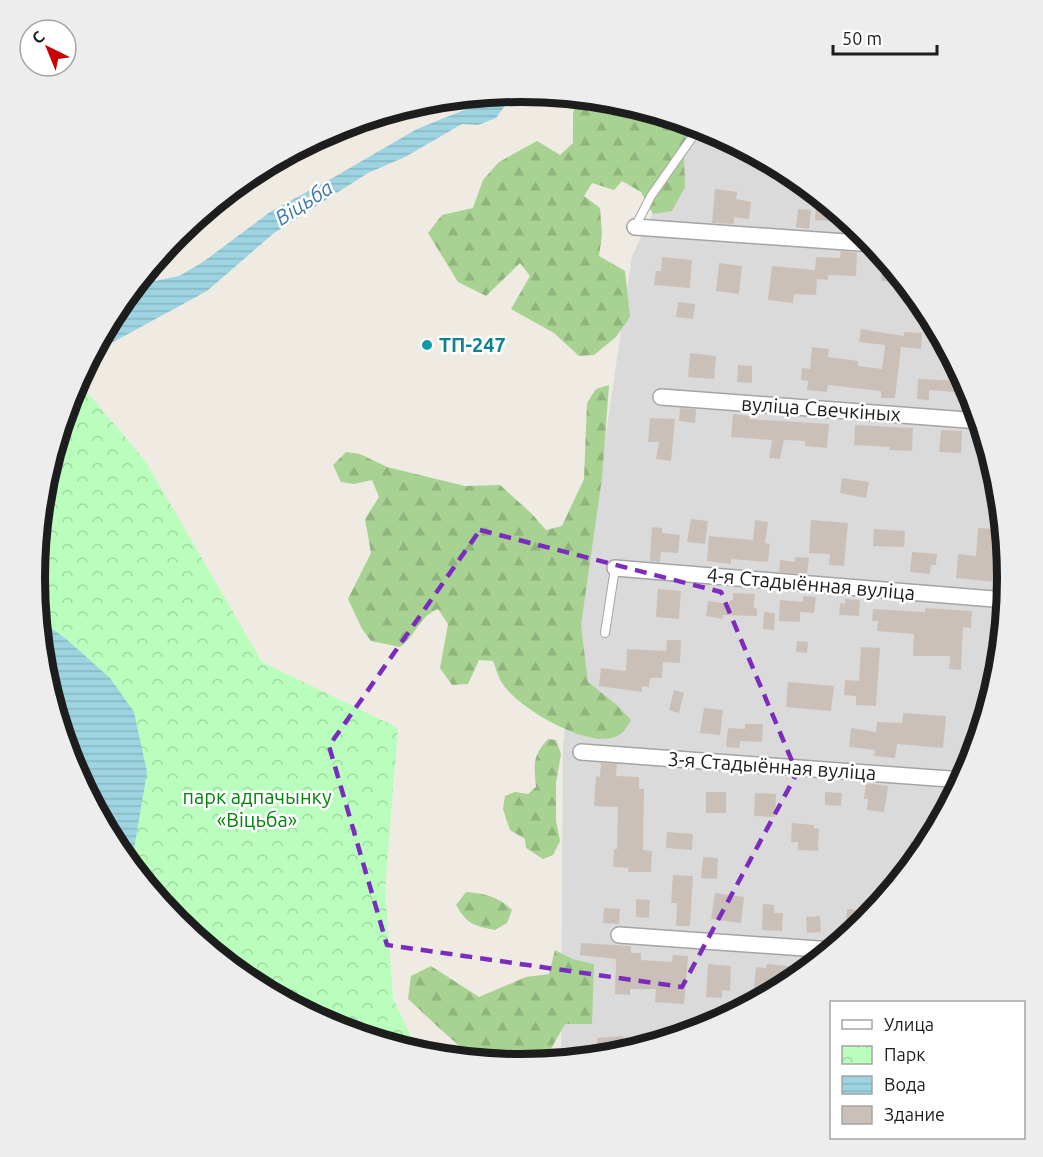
<svg xmlns="http://www.w3.org/2000/svg" width="1043" height="1157" font-family="Ubuntu,sans-serif">
  <style>
    .residential { fill: #dbdada }
    .forest { fill: url(#forest-firs) }
    .park { fill: url(#park-crowns) }
    .water { fill: url(#water-rules) }
    .building { fill: #cbc0b7 }
    .lines { fill: none; stroke-linecap: round; stroke-linejoin: round }
    .lane-casing { stroke: #a4a4a4; stroke-width: 10 }
    .street-casing { stroke: #a4a4a4; stroke-width: 18 }
    .lane { stroke: #fff; stroke-width: 8 }
    .street { stroke: #fff; stroke-width: 15 }
    .marked { fill: none; stroke: #7b2cbf; stroke-width: 4.5; stroke-dasharray: 12 8; stroke-linejoin: round }
    .culture-dot { fill: #0f9aa8; stroke: #fff; stroke-width: 2 }
    .labels { text-anchor: middle; stroke-width: 5; stroke-linejoin: round; paint-order: stroke }
    .culture-label { font-size: 20px; font-weight: bold; fill: #0d838f; stroke: #fff; text-anchor: start }
    .street-label { font-size: 20px; fill: #1d1d1d; stroke: #fff }
    .park-label { font-size: 20px; fill: #028408; stroke: #fff }
    .water-label { font-size: 21px; font-style: italic; fill: #3f79ad; stroke: #fff }
    .rim { fill: none; stroke: #1d1d1d; stroke-width: 8 }
  </style>
  <defs>
    <pattern id="forest-firs" width="22" height="20" patternUnits="userSpaceOnUse" patternTransform="scale(1.5)"><rect width="22" height="20" fill="#a7d292"/><path d="M5 1l3.5 6h-7zM16 11l3.5 6h-7z" fill="#8fb47d"/></pattern>
    <pattern id="park-crowns" width="20" height="18" patternUnits="userSpaceOnUse" patternTransform="scale(1.5)"><rect width="20" height="18" fill="#b9febd"/><path d="M2 6a3 3 0 1 1 6 0M12 15a3 3 0 1 1 6 0" fill="none" stroke="#9fd9a2"/></pattern>
    <pattern id="water-rules" width="6" height="5" patternUnits="userSpaceOnUse" patternTransform="scale(1.5)"><rect width="6" height="5" fill="#9ed4e1"/><path d="M0 2.5h6" fill="none" stroke="#88b6c1"/></pattern>
  </defs>
  <rect width="100%" height="100%" fill="#efeae2"/>
  <path class="residential" d="M 695,125 L 708,129 L 792,174 L 866,234 L 927,308 L 972,392 L 999,484 L 1008,579 L 999,674 L 971,765 L 926,849 L 866,923 L 792,984 L 708,1029 L 616,1056 L 561,1062 L 563,743 L 601,468 L 632,256 Z"/>
  <path class="forest" d="M 579,97 L 617,101 L 689,123 L 684,158 L 685,187 L 672,211 L 653,214 L 641,192 L 622,181 L 614,190 L 592,183 L 584,196 L 600,208 L 602,235 L 599,256 L 625,271 L 630,317 L 616,337 L 594,355 L 579,356 L 554,333 L 511,309 L 530,276 L 520,263 L 486,296 L 458,282 L 428,233 L 442,215 L 473,208 L 483,180 L 499,162 L 537,141 L 560,155 L 573,143 L 573,113 Z
    M 609,385 L 602,478 L 581,625 L 588,682 L 617,705 L 631,720 C 626,729 622,736 611,738 C 582,745 517,707 502,683 C 498,677 496,668 493,661 L 479,660 L 468,684 L 452,685 L 440,668 L 448,624 L 438,609 C 419,616 416,636 400,647 L 371,641 L 362,629 L 348,599 L 371,553 L 365,519 L 379,497 L 372,480 L 354,484 L 341,482 L 333,465 L 346,452 L 360,454 L 387,467 L 465,486 L 500,485 L 531,513 L 546,530 L 562,526 L 584,479 L 587,403 L 596,389 Z
    M 548,739 L 556,740 L 561,754 L 556,783 L 556,820 L 560,841 L 553,855 L 543,859 L 526,848 L 525,839 L 510,830 L 503,809 L 505,796 L 515,792 L 528,794 L 536,787 C 534,764 532,757 548,739 Z
    M 466,892 C 483,893 500,897 512,910 L 507,923 L 495,930 C 474,926 467,924 456,905 Z
    M 555,950 L 572,959 L 594,964 L 592,1024 L 565,1024 L 543,1063 C 526,1065 499,1067 483,1061 C 464,1054 425,1014 408,999 L 411,976 L 431,966 L 479,997 L 526,977 L 549,974 Z"/>
  <path class="park" d="M 78,381 L 146,462 L 262,662 L 398,728 L 385,889 L 393,998 L 419,1054 L 335,1028 L 251,983 L 177,923 L 116,849 L 71,765 L 44,673 L 35,578 L 44,483 L 72,392 Z"/>
  <path class="water" d="M 515,92 L 496,118 L 478,125 L 462,124 L 405,157 L 368,173 L 274,233 L 207,291 L 93,353 C 103,333 113,304 133,292 L 133,288 L 153,264 L 155,281 L 179,276 L 203,262 L 270,212 L 336,176 L 417,129 L 479,104 L 492,94 Z
    M 38,619 L 65,638 L 110,678 L 134,712 L 147,772 L 131,867 C 90,817 58,738 44,674 C 40,656 40,637 38,619 Z"/>
  <path class="building" d="M 715,189 L 737,192 L 736,199 L 751,202 L 749,219 L 734,217 L 734,224 L 712,223 Z
    M 817,194 L 858,228 L 858,233 L 843,232 L 844,222 L 815,220 Z
    M 798,209 L 811,210 L 809,229 L 796,227 Z
    M 841,251 L 857,253 L 856,276 L 828,275 L 828,280 L 817,279 L 816,295 L 794,294 L 793,303 L 768,300 L 772,266 L 815,270 L 816,257 L 840,258 Z
    M 883,255 L 898,274 L 905,282 L 881,281 Z
    M 662,257 L 692,260 L 690,288 L 654,285 L 656,271 L 661,271 Z
    M 719,263 L 742,266 L 739,294 L 716,291 Z
    M 678,302 L 695,304 L 693,319 L 676,317 Z
    M 861,329 L 904,336 L 904,332 L 922,333 L 921,349 L 901,347 L 895,398 L 881,398 L 881,391 L 828,385 L 827,392 L 807,390 L 808,381 L 801,380 L 802,368 L 810,369 L 812,347 L 829,349 L 828,357 L 858,361 L 858,366 L 882,369 L 885,345 L 859,342 Z
    M 690,353 L 716,356 L 714,379 L 688,377 Z
    M 738,365 L 752,366 L 752,383 L 737,382 Z
    M 918,379 L 965,381 L 975,403 L 958,402 L 959,396 L 955,395 L 955,392 L 929,390 L 929,400 L 917,399 Z
    M 680,408 L 696,409 L 695,423 L 679,421 Z
    M 733,414 L 750,416 L 749,419 L 829,424 L 827,448 L 805,446 L 805,441 L 784,440 L 780,459 L 769,458 L 772,440 L 731,437 Z
    M 650,418 L 675,419 L 671,461 L 656,459 L 659,442 L 648,442 Z
    M 855,425 L 913,428 L 912,451 L 889,450 L 890,447 L 854,445 Z
    M 941,430 L 962,431 L 961,453 L 939,452 Z
    M 842,478 L 869,482 L 866,498 L 840,493 Z
    M 691,519 L 708,521 L 705,544 L 687,542 Z
    M 755,520 L 768,522 L 765,543 L 770,544 L 768,562 L 731,559 L 731,564 L 707,561 L 709,536 L 753,540 Z
    M 811,520 L 848,523 L 844,566 L 829,565 L 830,554 L 809,553 Z
    M 652,527 L 662,528 L 662,533 L 680,535 L 678,553 L 661,552 L 660,562 L 650,561 Z
    M 978,528 L 1004,530 L 1008,580 L 996,580 L 996,582 L 956,578 L 958,554 L 976,556 Z
    M 874,529 L 905,531 L 904,547 L 873,546 Z
    M 912,552 L 937,554 L 936,565 L 931,565 L 930,574 L 910,572 Z
    M 795,557 L 809,558 L 807,574 L 779,572 L 780,560 L 795,562 Z
    M 658,589 L 681,591 L 679,619 L 656,617 Z
    M 733,593 L 755,594 L 754,608 L 757,609 L 757,616 L 723,615 L 723,619 L 706,616 L 708,601 L 729,604 L 730,600 L 733,600 Z
    M 803,596 L 816,597 L 814,613 L 800,612 L 800,622 L 779,621 L 780,600 L 803,602 Z
    M 845,599 L 860,600 L 859,616 L 839,615 L 840,603 L 845,604 Z
    M 925,608 L 972,611 L 971,628 L 963,627 L 961,670 L 949,669 L 950,656 L 913,656 L 914,634 L 877,631 L 878,621 L 872,621 L 873,609 L 925,612 Z
    M 764,612 L 775,613 L 774,630 L 763,629 Z
    M 667,640 L 681,640 L 680,663 L 663,662 L 662,678 L 650,678 L 649,687 L 642,686 L 642,692 L 599,686 L 601,668 L 626,671 L 627,649 L 666,651 Z
    M 797,641 L 808,642 L 807,653 L 796,652 Z
    M 861,647 L 880,648 L 876,706 L 856,705 L 856,696 L 844,695 L 845,680 L 859,681 Z
    M 788,682 L 834,686 L 831,711 L 786,707 Z
    M 674,690 L 684,693 L 679,713 L 669,710 Z
    M 704,708 L 723,710 L 720,735 L 700,733 Z
    M 903,713 L 946,716 L 943,748 L 897,744 L 895,758 L 874,756 L 875,750 L 849,747 L 851,728 L 876,732 L 877,722 L 902,723 Z
    M 745,724 L 763,724 L 762,742 L 740,741 L 739,748 L 726,747 L 728,728 L 745,729 Z
    M 968,737 L 980,738 L 969,769 L 966,769 Z
    M 601,763 L 617,764 L 616,776 L 639,777 L 639,789 L 644,789 L 643,850 L 652,851 L 651,872 L 628,872 L 629,868 L 613,867 L 614,849 L 617,849 L 618,807 L 594,806 L 596,776 L 600,777 Z
    M 866,783 L 888,786 L 884,812 L 867,810 L 868,799 L 864,799 Z
    M 706,792 L 726,792 L 726,813 L 706,813 Z
    M 825,792 L 842,793 L 841,806 L 825,805 Z
    M 755,793 L 776,794 L 775,817 L 754,816 Z
    M 792,823 L 814,825 L 814,828 L 819,829 L 818,851 L 798,850 L 798,842 L 791,842 Z
    M 667,832 L 693,834 L 692,850 L 666,848 Z
    M 910,841 L 930,842 L 909,870 Z
    M 703,857 L 718,858 L 717,879 L 701,878 Z
    M 673,875 L 693,876 L 690,926 L 676,926 L 677,903 L 671,903 Z
    M 715,893 L 744,897 L 741,923 L 711,919 Z
    M 636,899 L 650,900 L 649,918 L 636,917 Z
    M 763,904 L 774,905 L 774,913 L 783,913 L 782,931 L 762,930 Z
    M 604,908 L 620,909 L 619,924 L 603,923 Z
    M 847,909 L 869,911 L 868,920 L 845,940 Z
    M 820,916 L 821,932 L 807,933 L 806,917 Z
    M 581,943 L 631,946 L 631,953 L 641,953 L 641,960 L 672,962 L 673,955 L 688,956 L 684,1004 L 655,1002 L 656,989 L 630,989 L 630,995 L 615,994 L 616,959 L 580,955 Z
    M 799,961 L 817,963 L 797,979 L 787,978 L 786,987 L 778,991 L 754,988 L 756,967 L 766,968 L 767,964 L 798,967 Z
    M 708,964 L 731,966 L 730,991 L 722,990 L 722,998 L 706,997 Z
    M 690,1018 L 704,1019 L 704,1030 L 689,1034 Z
    M 623,1036 L 625,1050 L 619,1053 L 619,1055 L 616,1056 L 598,1058 L 597,1038 Z"/>
  <g class="lines">
    <defs>
      <path id="lane" d="M 635,227 L 651,196 L 700,126
        M 605,633 L 615,568"/>
      <path id="street" d="M 635,227 L 874,244
        M 661,397 L 980,421
        M 615,568 L 1006,600
        M 581,752 L 963,780
        M 619,935 L 833,950"/>
    </defs>
    <use href="#lane" class="lane-casing"/>
    <use href="#street" class="street-casing"/>
    <use href="#lane" class="lane"/>
    <use href="#street" class="street"/>
  </g>
  <path class="marked" d="M 480,530 L 721,592 L 797,773 L 682,987 L 387,945 L 329,746 Z"/>
  <circle class="culture-dot" cx="427" cy="345" r="6"/>
  <g class="labels">
    <g class="culture-label">
      <text x="439" y="352">ТП-247</text>
    </g>
    <g class="street-label">
      <text transform="translate(821 409) rotate(4)" y="7">вуліца Свечкіных</text>
      <text transform="translate(811 584) rotate(5)" y="7">4-я Стадыённая вуліца</text>
      <text transform="translate(772 766) rotate(4)" y="7">3-я Стадыённая вуліца</text>
    </g>
    <g class="park-label">
      <text x="257" y="804">парк адпачынку<tspan x="257" dy="23">«Віцьба»</tspan></text>
    </g>
    <g class="water-label">
      <text transform="translate(304 203) rotate(-33)" y="7">Віцьба</text>
    </g>
  </g>
  <path d="M0 0H1043V1157H0ZM45 578a476 476 0 1 1 952 0a476 476 0 1 1-952 0Z" fill="#ededed" fill-rule="evenodd"/>
  <path class="rim" d="M45 578a476 476 0 1 1 952 0a476 476 0 1 1-952 0Z"/>
  <rect x="830" y="1001" width="195" height="138" fill="#ffffff" stroke="#a5a5a5" stroke-width="1.5"/>
  <rect x="842" y="1020" width="30" height="9" fill="#ffffff" stroke="#a5a5a5" stroke-width="1.5"/>
  <text x="884" y="1031" font-size="18" fill="#1d1d1d">Улица</text>
  <rect x="842" y="1046" width="30" height="18" fill="url(#park-crowns)" stroke="#a5a5a5" stroke-width="1.5"/>
  <text x="884" y="1061" font-size="18" fill="#1d1d1d">Парк</text>
  <rect x="842" y="1076" width="30" height="18" fill="url(#water-rules)" stroke="#a5a5a5" stroke-width="1.5"/>
  <text x="884" y="1091" font-size="18" fill="#1d1d1d">Вода</text>
  <rect x="842" y="1106" width="30" height="18" fill="#cbc0b7" stroke="#a5a5a5" stroke-width="1.5"/>
  <text x="884" y="1121" font-size="18" fill="#1d1d1d">Здание</text>
  <g transform="translate(48 48) rotate(317)"><circle r="28" fill="#ffffff" stroke="#a5a5a5" stroke-width="1.5"/>
  <path d="M0-4.5L10 22L0 15L-10 22Z" fill="#ca0006"/>
  <text y="-9" font-size="16" font-weight="bold" text-anchor="middle" fill="#1d1d1d">С</text>
  </g>
  <path d="M833 45v9h104v-9" fill="none" stroke="#1d1d1d" stroke-width="3"/>
  <text x="842" y="45" font-size="18" fill="#1d1d1d" stroke="#ffffff" stroke-width="4.5" paint-order="stroke">50 m</text>
</svg>
